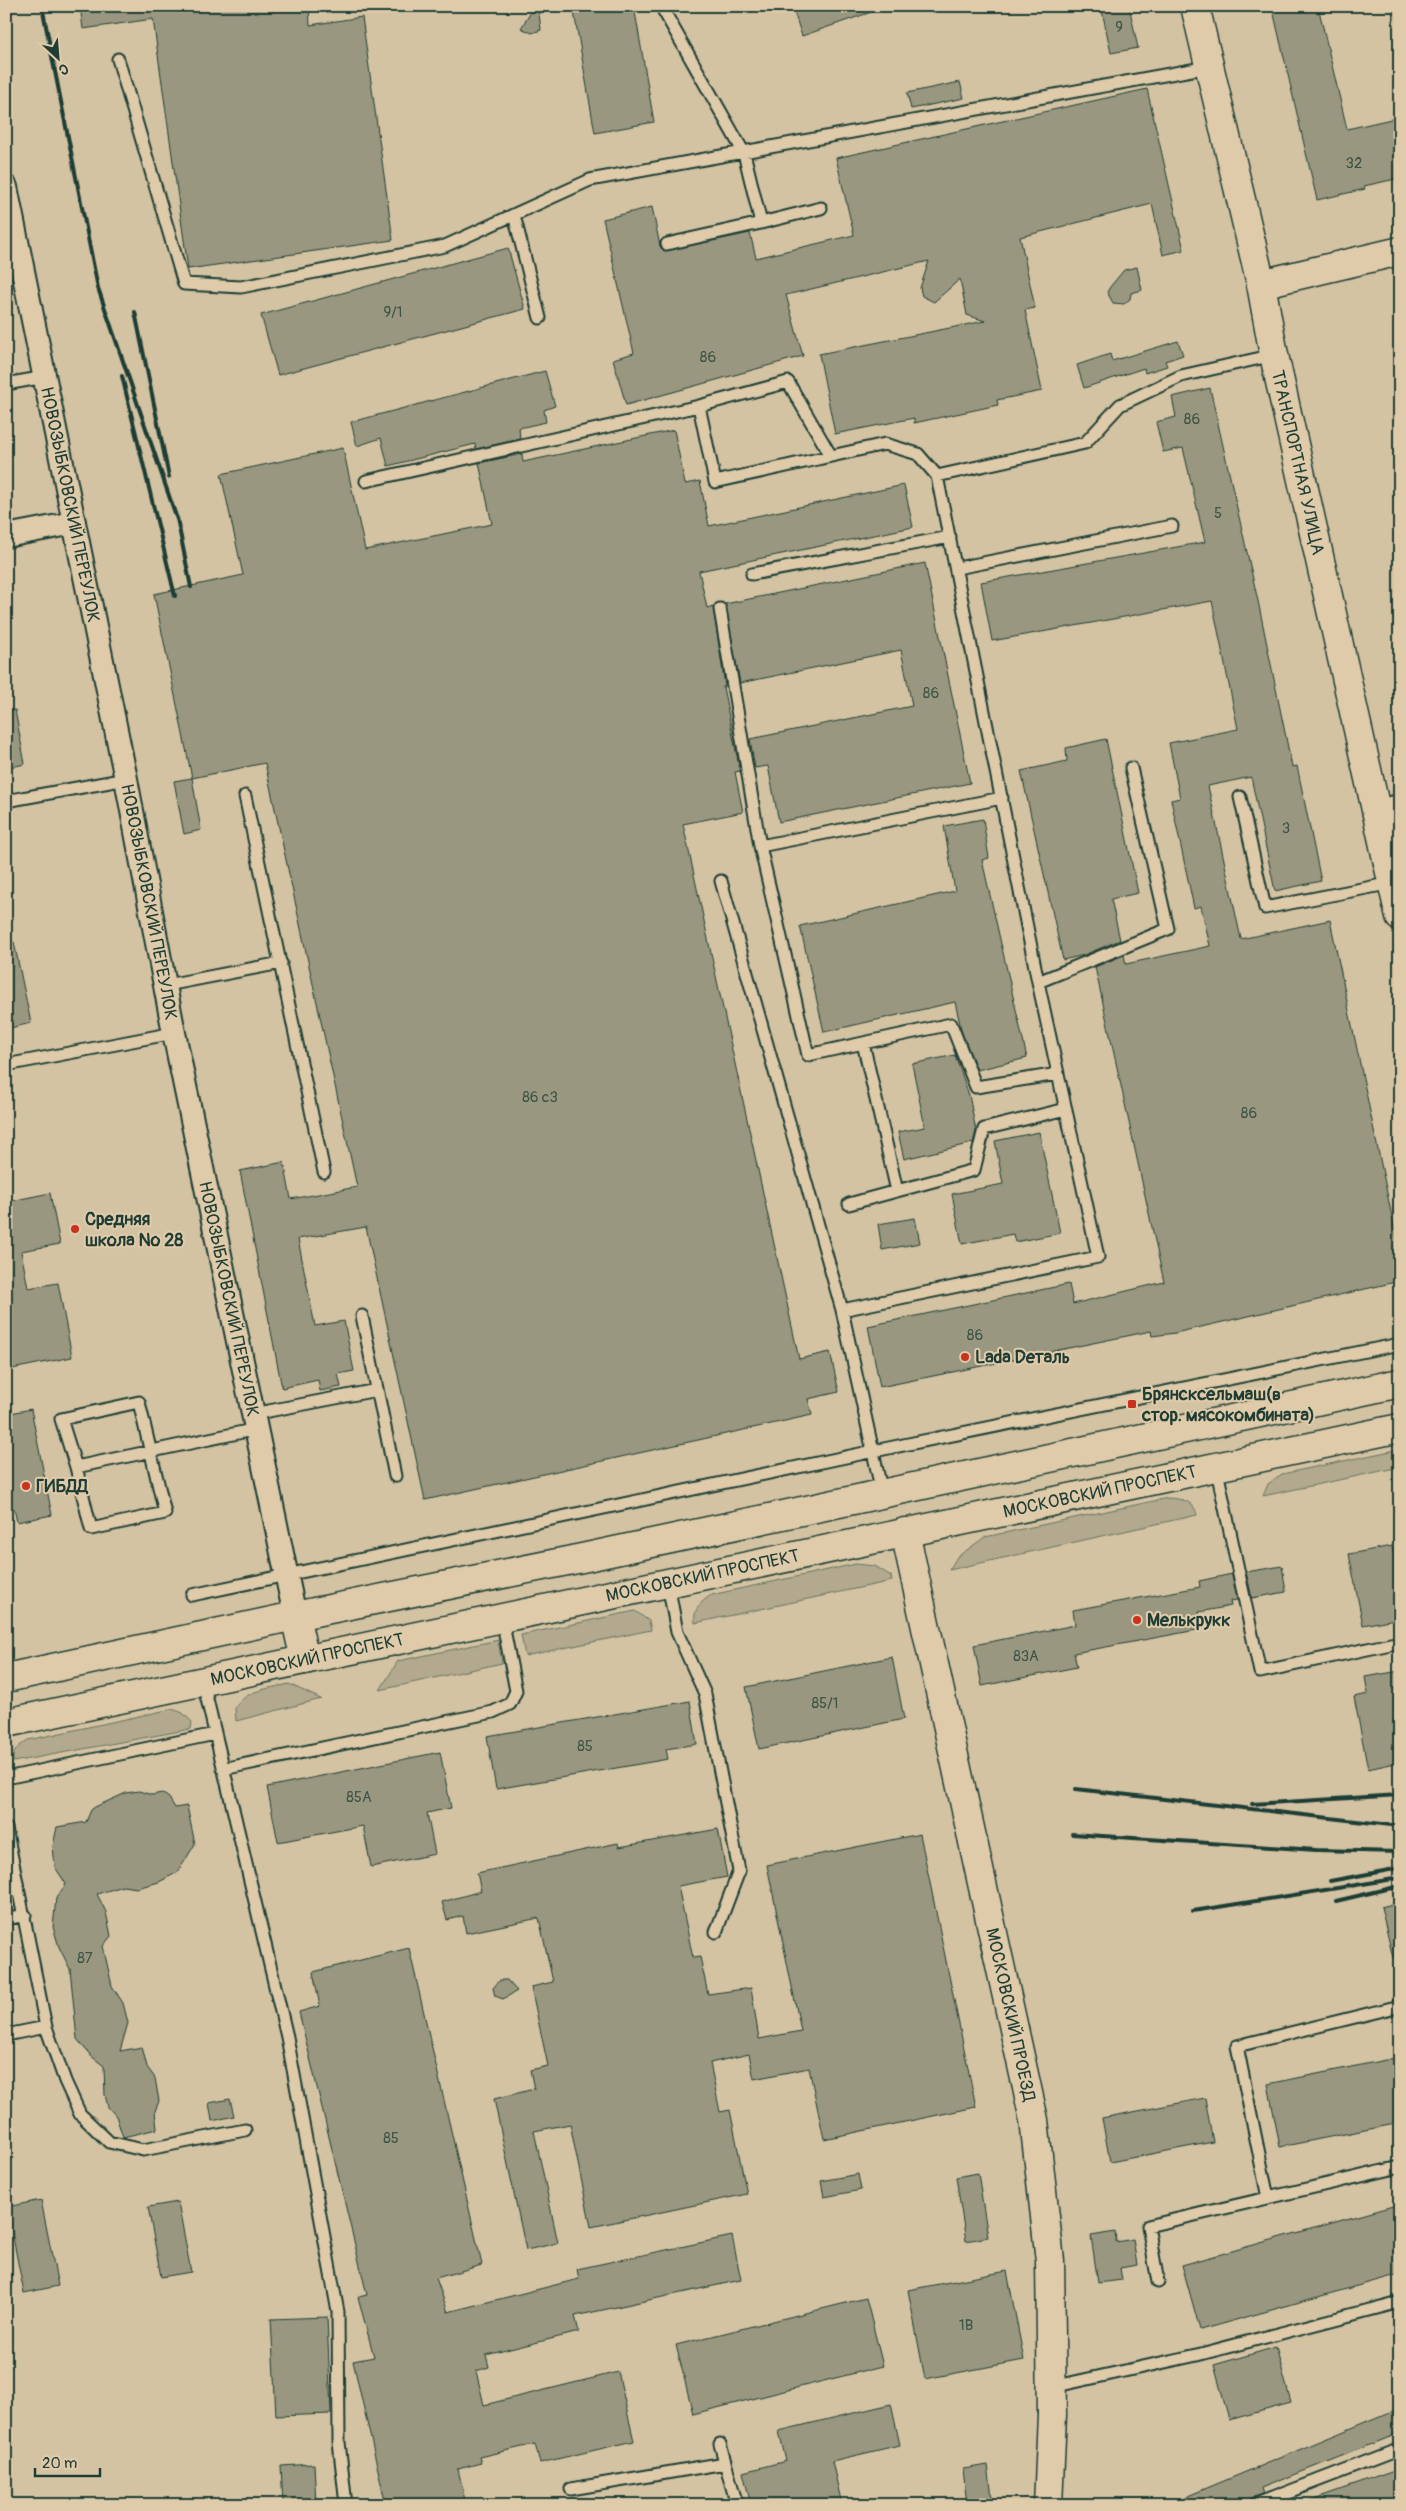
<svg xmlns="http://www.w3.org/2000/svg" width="1406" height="2511" font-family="Pangolin,sans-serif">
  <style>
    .green { fill: #b2a98e; stroke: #687361 }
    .building { fill: #99977f; stroke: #1f3d34 }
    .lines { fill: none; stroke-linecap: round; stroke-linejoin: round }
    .service-casing { stroke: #1f3d34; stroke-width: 15 }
    .minor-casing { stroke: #1f3d34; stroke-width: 26 }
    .tertiary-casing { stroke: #1f3d34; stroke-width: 31 }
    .primary-casing { stroke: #1f3d34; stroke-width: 31 }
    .service { stroke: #dfcbaa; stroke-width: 11 }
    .minor { stroke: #dfcbaa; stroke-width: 22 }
    .tertiary { stroke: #dfcbaa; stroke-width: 28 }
    .primary { stroke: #dfcbaa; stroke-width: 28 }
    .rail { stroke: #1f3d34; stroke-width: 4 }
    .poi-dot { fill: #c8321e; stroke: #dfcbaa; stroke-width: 2 }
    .labels { text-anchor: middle; stroke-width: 4; stroke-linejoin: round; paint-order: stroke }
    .number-label { font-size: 15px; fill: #3e5447 }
    .street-label { font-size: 18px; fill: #1f3d34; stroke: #dfcbaa }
    .poi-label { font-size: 18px; font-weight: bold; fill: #1f3d34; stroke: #dfcbaa; text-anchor: start }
  </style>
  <rect width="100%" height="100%" fill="#d4c3a3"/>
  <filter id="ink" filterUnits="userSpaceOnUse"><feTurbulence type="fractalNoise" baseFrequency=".02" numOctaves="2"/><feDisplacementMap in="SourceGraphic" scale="10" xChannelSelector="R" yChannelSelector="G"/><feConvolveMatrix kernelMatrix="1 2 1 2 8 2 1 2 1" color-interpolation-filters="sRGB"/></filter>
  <g filter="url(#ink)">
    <path class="green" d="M 1400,1449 L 1400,1467 L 1263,1496 L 1268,1484 L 1282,1474 Z
      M 1168,1498 C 1181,1499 1194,1500 1197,1515 L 949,1570 L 957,1557 L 985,1537 Z
      M 856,1564 L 875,1566 L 891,1576 L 892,1581 L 695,1623 C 693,1609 700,1603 711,1595 Z
      M 635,1611 L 649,1621 L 651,1630 L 525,1656 L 521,1635 Z
      M 498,1640 L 502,1663 L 380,1690 L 398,1661 Z
      M 289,1684 L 321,1699 L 236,1721 L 235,1708 C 247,1689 268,1689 289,1684 Z
      M 172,1709 L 183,1713 L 192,1722 L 191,1729 L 13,1762 C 12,1750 19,1746 28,1740 Z"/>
    <path class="building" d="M 80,6 L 309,6 L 310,25 L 362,17 L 393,240 L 188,269 L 153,19 L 83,29 Z
      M 535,6 L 538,6 L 541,30 L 532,33 L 521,28 Z
      M 573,6 L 634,6 L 654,122 L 595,133 Z
      M 792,6 L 880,6 L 880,9 L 802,36 Z
      M 1101,6 L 1129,6 L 1138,48 L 1111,53 Z
      M 1272,6 L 1318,6 L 1347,129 L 1400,117 L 1400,178 L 1364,186 L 1365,189 L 1317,200 Z
      M 960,82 L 964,98 L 911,109 L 907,93 Z
      M 1147,89 L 1184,250 L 1163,255 L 1152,204 L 1020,237 L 1035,308 L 1025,310 L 1042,391 L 997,400 L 998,405 L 914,423 L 914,418 L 835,434 L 819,354 L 985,321 L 967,315 L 960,279 L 934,302 L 922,296 L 920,288 L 929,261 L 786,295 L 803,356 L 626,405 L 613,359 L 634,353 L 603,219 L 652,207 L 660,246 L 664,251 L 750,233 L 756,258 L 854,235 L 836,158 Z
      M 508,248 L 525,309 L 278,375 L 261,315 Z
      M 1137,267 L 1142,290 L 1131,293 L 1130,299 L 1124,304 L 1113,303 L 1107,292 L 1110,287 L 1124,270 Z
      M 1178,341 L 1183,355 L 1165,361 L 1167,366 L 1145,373 L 1144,368 L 1084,388 L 1077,365 L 1110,354 L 1112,361 Z
      M 545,371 L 555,406 L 544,410 L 546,422 L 519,428 L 520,439 L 476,449 L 475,444 L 388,466 L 381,438 L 357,446 L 351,422 Z
      M 1210,388 L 1258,601 L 1292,767 L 1297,766 L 1321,881 L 1275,891 L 1251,777 L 1208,786 L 1241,939 L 1330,920 L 1400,1255 L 1400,1281 L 1175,1333 L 1152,1336 L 1151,1331 L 880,1387 L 868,1326 L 1069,1284 L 1073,1304 L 1164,1282 L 1095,967 L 1124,955 L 1126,964 L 1210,946 L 1201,906 L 1194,908 L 1171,800 L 1180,798 L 1169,743 L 1238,729 L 1212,601 L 992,641 L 981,582 L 1205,542 L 1183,448 L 1163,452 L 1156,422 L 1176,417 L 1172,397 Z
      M 674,430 L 685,484 L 700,481 L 709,526 L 904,485 L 913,527 L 699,571 L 707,608 L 713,606 L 725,686 L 723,687 L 740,771 L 735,772 L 743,812 L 683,824 L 799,1359 L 830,1352 L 839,1392 L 808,1399 L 812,1415 L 425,1500 L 366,1227 L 298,1239 L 315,1326 L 344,1321 L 354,1371 L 338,1374 L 341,1387 L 320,1391 L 318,1380 L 282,1388 L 240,1171 L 284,1162 L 291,1199 L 357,1187 L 265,763 L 192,778 L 154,594 L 243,575 L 221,474 L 343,448 L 365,550 L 492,524 L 479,463 L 522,454 L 523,462 Z
      M 925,563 L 970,783 L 779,822 L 768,766 L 755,768 L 750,739 L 912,706 L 901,650 L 740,683 L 725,604 Z
      M 15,710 L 25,764 L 6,768 L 6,711 Z
      M 1106,739 L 1138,893 L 1111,899 L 1120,940 L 1084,955 L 1063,960 L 1021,771 L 1067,761 L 1066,748 Z
      M 192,778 L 201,830 L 184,834 L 174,781 Z
      M 983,819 L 989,858 L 982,860 L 1027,1058 L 977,1070 L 962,1033 L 955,1002 L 824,1032 L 800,926 L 955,891 L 944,826 Z
      M 6,942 L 14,942 L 31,1023 L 6,1029 Z
      M 955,1055 L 969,1095 L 976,1131 L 973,1143 L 904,1159 L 898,1132 L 925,1127 L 912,1064 Z
      M 1039,1132 L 1060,1233 L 1015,1242 L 1013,1234 L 962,1244 L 952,1194 L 1003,1184 L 995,1141 Z
      M 50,1193 L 60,1244 L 21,1251 L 28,1288 L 58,1283 L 72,1357 L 12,1369 L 6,1336 L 6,1202 Z
      M 915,1218 L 920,1243 L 882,1250 L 878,1224 Z
      M 31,1409 L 52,1515 L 17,1522 L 14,1508 L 6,1510 L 6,1464 L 10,1464 L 6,1443 L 6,1414 Z
      M 1392,1546 L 1400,1587 L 1400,1618 L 1363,1625 L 1349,1554 Z
      M 1282,1566 L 1286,1592 L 1252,1598 L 1246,1572 Z
      M 1232,1574 L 1237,1600 L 1230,1601 L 1231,1606 L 1199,1612 L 1202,1629 L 1074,1653 L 1077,1667 L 982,1686 L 974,1645 L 1075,1625 L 1073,1610 L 1200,1587 L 1199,1581 Z
      M 892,1657 L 904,1719 L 759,1749 L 746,1687 Z
      M 1400,1671 L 1400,1762 L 1368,1769 L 1354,1697 L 1368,1694 L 1365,1677 Z
      M 690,1701 L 697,1744 L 666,1749 L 668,1759 L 496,1789 L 487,1736 Z
      M 440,1752 L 451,1808 L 427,1813 L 435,1854 L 371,1867 L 363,1826 L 278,1842 L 267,1787 Z
      M 139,1791 L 152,1795 L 162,1793 L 169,1798 L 175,1808 L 187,1806 L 195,1844 L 178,1872 L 159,1882 L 137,1888 L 123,1886 L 97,1894 L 106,1912 L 111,1936 L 103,1946 L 112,1986 L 123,2003 L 128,2023 L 120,2051 L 142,2047 L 147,2067 L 155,2078 L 159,2101 L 155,2111 L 157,2129 L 123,2137 L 116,2116 L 108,2107 L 105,2095 L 104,2066 L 91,2056 L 77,2039 L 70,1969 L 59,1947 L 53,1927 L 56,1898 L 66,1884 L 55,1867 L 53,1846 L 57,1827 L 86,1822 L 91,1810 L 95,1807 L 126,1793 Z
      M 718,1829 L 727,1877 L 678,1886 L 693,1958 L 700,1957 L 708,1994 L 751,1988 L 759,2039 L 801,2031 L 767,1865 L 920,1834 L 976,2107 L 824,2139 L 809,2068 L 754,2079 L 749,2054 L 710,2063 L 720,2112 L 730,2110 L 747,2194 L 591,2227 L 570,2124 L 534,2131 L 558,2243 L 526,2250 L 494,2099 L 534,2089 L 530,2070 L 548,2066 L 531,1987 L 553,1982 L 539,1918 L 466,1933 L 463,1916 L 447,1920 L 442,1902 L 481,1891 L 477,1873 L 618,1843 L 619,1847 Z
      M 1400,1902 L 1400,1957 L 1393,1958 L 1381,1907 Z
      M 409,1948 L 482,2265 L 436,2278 L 448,2312 L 579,2279 L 577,2269 L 732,2236 L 741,2280 L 575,2316 L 579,2332 L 486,2355 L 489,2367 L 476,2371 L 484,2405 L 618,2372 L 634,2441 L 540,2463 L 535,2444 L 479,2457 L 481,2463 L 458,2469 L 466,2505 L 386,2505 L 353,2361 L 374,2357 L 358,2297 L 367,2295 L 299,2012 L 320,2006 L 313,1972 Z
      M 500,1980 L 507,1980 L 517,1991 L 503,1999 L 495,1996 L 493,1988 Z
      M 1400,2057 L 1400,2123 L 1280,2147 L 1268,2084 Z
      M 1205,2098 L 1213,2142 L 1110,2162 L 1102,2118 Z
      M 230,2099 L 234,2116 L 212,2121 L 209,2103 Z
      M 978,2173 L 988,2237 L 966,2241 L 956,2177 Z
      M 858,2174 L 861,2190 L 824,2197 L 821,2181 Z
      M 41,2200 L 58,2286 L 24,2293 L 7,2207 Z
      M 178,2202 L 191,2272 L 161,2277 L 148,2207 Z
      M 1400,2204 L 1400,2274 L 1200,2330 L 1182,2265 Z
      M 1115,2232 L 1116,2242 L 1133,2239 L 1137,2265 L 1120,2268 L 1122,2280 L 1098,2283 L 1091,2236 Z
      M 1007,2271 L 1024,2360 L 925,2379 L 908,2290 Z
      M 866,2298 L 883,2366 L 693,2414 L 676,2345 Z
      M 327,2317 L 331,2414 L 276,2416 L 271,2319 Z
      M 1276,2347 L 1291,2403 L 1229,2420 L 1214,2365 Z
      M 891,2404 L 900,2445 L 832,2461 L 842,2505 L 751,2505 L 743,2472 L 786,2461 L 779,2431 Z
      M 1400,2408 L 1400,2433 L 1261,2488 L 1263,2494 L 1251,2498 L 1247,2505 L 1166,2505 Z
      M 314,2464 L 316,2505 L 283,2505 L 281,2466 Z
      M 988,2465 L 993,2505 L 967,2505 L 963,2469 Z
      M 1400,2469 L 1400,2505 L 1306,2505 L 1305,2502 Z"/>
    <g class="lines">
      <defs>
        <path id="service" d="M 661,6 L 744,153 L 761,223 L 667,244
          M 118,59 L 184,284 L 241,287 L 445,246 L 590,180 L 1208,67
          M 514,215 L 540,318
          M 761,223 L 821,208
          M 6,384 L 45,377
          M 699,406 L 788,382 L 831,456
          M 366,481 L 699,406 L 715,482 L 885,444 L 918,454 L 937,476 L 1085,443 L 1120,405 L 1181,376 L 1274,355
          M 957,568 L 1172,526
          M 752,574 L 950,537
          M 720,609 L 760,846 L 1002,798
          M 245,796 L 324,1172
          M 1240,797 L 1265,908 L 1392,883
          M 6,801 L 126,779
          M 760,846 L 808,1055 L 951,1024 L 976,1087 L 1058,1074
          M 721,881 L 842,1310 L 1098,1257 L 1038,982 L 937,476
          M 1038,982 L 1168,929 L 1131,768
          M 167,985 L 281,963
          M 863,1043 L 897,1191
          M 6,1065 L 174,1033
          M 849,1204 L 974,1170 L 984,1129 L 1066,1109
          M 842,1310 L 882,1493
          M 362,1316 L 395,1476
          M 253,1414 L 377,1390
          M 1216,1466 L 1260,1672 L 1400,1642
          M 76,1467 L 61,1419 L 139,1402 L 165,1513 L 91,1529 L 76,1467 L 257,1429
          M 668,1584 L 677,1632 L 705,1694 L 739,1871 L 716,1932
          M 192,1595 L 874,1451 L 1400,1344
          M 203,1682 L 287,2037 L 338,2312 L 339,2442 L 346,2505
          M 223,1769 L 493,1712 L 510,1704 L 516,1691 L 502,1619
          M 6,1778 L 215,1734
          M 6,1828 L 46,2027 L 65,2081 L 80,2114 L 109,2142 L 143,2150 L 245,2130
          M 6,1919 L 25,1915
          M 6,2035 L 46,2027
          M 1268,2198 L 1237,2046 L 1400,2006
          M 1158,2282 L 1148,2226 L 1400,2167
          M 1052,2387 L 1197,2355 L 1400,2302
          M 720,2444 L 737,2505
          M 571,2489 L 725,2463
          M 1254,2505 L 1400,2449"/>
        <g id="minor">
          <path id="s1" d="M 6,187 L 126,779 L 174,1033 L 295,1616"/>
          <path d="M 6,536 L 74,523"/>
          <path d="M 1376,811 L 1400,806"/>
        </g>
        <g id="tertiary">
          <path id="s2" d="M 1195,6 L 1261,284 L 1274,355 L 1400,917"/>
          <path d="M 1261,284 L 1400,251"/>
          <path id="s3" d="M 905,1532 L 1034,2120 L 1050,2261 L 1052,2415 L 1048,2505"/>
        </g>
        <g id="primary">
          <path d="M 295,1616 L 305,1660"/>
          <path d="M 6,1678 L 295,1616 L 582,1558 L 1400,1383"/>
          <path id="s4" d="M 6,1723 L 1400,1428"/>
        </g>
      </defs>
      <use href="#service" class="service-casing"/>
      <use href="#minor" class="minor-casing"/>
      <use href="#tertiary" class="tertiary-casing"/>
      <use href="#primary" class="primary-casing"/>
      <use href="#service" class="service"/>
      <use href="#minor" class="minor"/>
      <use href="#tertiary" class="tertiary"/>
      <use href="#primary" class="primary"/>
      <path class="rail" d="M 42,6 L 98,288 L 179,525
        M 135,312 L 169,477
        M 122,376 L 175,596
        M 177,518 L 191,587
        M 1076,1789 L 1400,1826
        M 1252,1804 L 1400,1795
        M 1072,1834 L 1316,1850 L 1400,1852
        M 1330,1881 L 1400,1868
        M 1336,1901 L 1400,1886
        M 1193,1911 L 1400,1878"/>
    </g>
  </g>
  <g class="poi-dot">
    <circle cx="75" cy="1229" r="5"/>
    <circle cx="965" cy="1357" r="5"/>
    <rect x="1127" y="1399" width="10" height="10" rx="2.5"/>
    <circle cx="26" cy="1486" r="5"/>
    <circle cx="1137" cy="1620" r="5"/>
  </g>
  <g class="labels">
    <g class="number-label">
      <text x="1119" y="32">9</text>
      <text x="1354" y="168">32</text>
      <text x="393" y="317">9/1</text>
      <text x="708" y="362">86</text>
      <text x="1192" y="424">86</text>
      <text x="1218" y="518">5</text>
      <text x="931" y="698">86</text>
      <text x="1286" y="833">3</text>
      <text x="540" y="1102">86 с3</text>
      <text x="1249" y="1118">86</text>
      <text x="975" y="1340">86</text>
      <text x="1026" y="1661">83А</text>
      <text x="825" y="1708">85/1</text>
      <text x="585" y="1751">85</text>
      <text x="359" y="1802">85А</text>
      <text x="85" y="1963">87</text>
      <text x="391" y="2143">85</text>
      <text x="966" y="2330">1В</text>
    </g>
    <g class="street-label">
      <text dy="6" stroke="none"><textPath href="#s2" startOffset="468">ТРАНСПОРТНАЯ УЛИЦА</textPath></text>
      <text dy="6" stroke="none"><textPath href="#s1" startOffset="324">НОВОЗЫБКОВСКИЙ ПЕРЕУЛОК</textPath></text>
      <text dy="6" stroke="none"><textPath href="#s1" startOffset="729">НОВОЗЫБКОВСКИЙ ПЕРЕУЛОК</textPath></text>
      <text dy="6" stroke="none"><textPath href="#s1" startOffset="1134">НОВОЗЫБКОВСКИЙ ПЕРЕУЛОК</textPath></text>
      <text dy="6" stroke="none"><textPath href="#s4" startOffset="1118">МОСКОВСКИЙ ПРОСПЕКТ</textPath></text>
      <text dy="6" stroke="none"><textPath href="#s4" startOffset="712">МОСКОВСКИЙ ПРОСПЕКТ</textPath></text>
      <text dy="6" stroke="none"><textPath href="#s4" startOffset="308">МОСКОВСКИЙ ПРОСПЕКТ</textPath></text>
      <text dy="6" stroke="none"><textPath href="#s3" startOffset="494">МОСКОВСКИЙ ПРОЕЗД</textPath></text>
    </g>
    <g class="poi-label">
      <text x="85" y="1225">Средняя<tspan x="85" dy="21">школа № 28</tspan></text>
      <text x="975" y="1363">Lada Dеталь</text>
      <text x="1142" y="1400">Брянсксельмаш(в<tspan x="1142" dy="21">стор. мясокомбината)</tspan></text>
      <text x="36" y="1492">ГИБДД</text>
      <text x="1147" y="1626">Мелькрукк</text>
    </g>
  </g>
  <rect width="1406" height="2511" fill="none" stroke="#dfcbaa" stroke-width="25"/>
  <rect x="12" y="12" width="1381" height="2486" fill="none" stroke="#1f3d34" stroke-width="2" filter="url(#ink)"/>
  <g transform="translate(58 58) rotate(154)" stroke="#dfcbaa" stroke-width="4" paint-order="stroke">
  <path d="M0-4L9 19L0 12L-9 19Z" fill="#1f3d34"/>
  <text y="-8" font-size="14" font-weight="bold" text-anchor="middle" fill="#1f3d34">С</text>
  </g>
  <path d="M35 2468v8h65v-8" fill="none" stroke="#1f3d34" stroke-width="2.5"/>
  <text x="42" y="2468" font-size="15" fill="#1f3d34" stroke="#dfcbaa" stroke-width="4" paint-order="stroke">20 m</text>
</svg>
